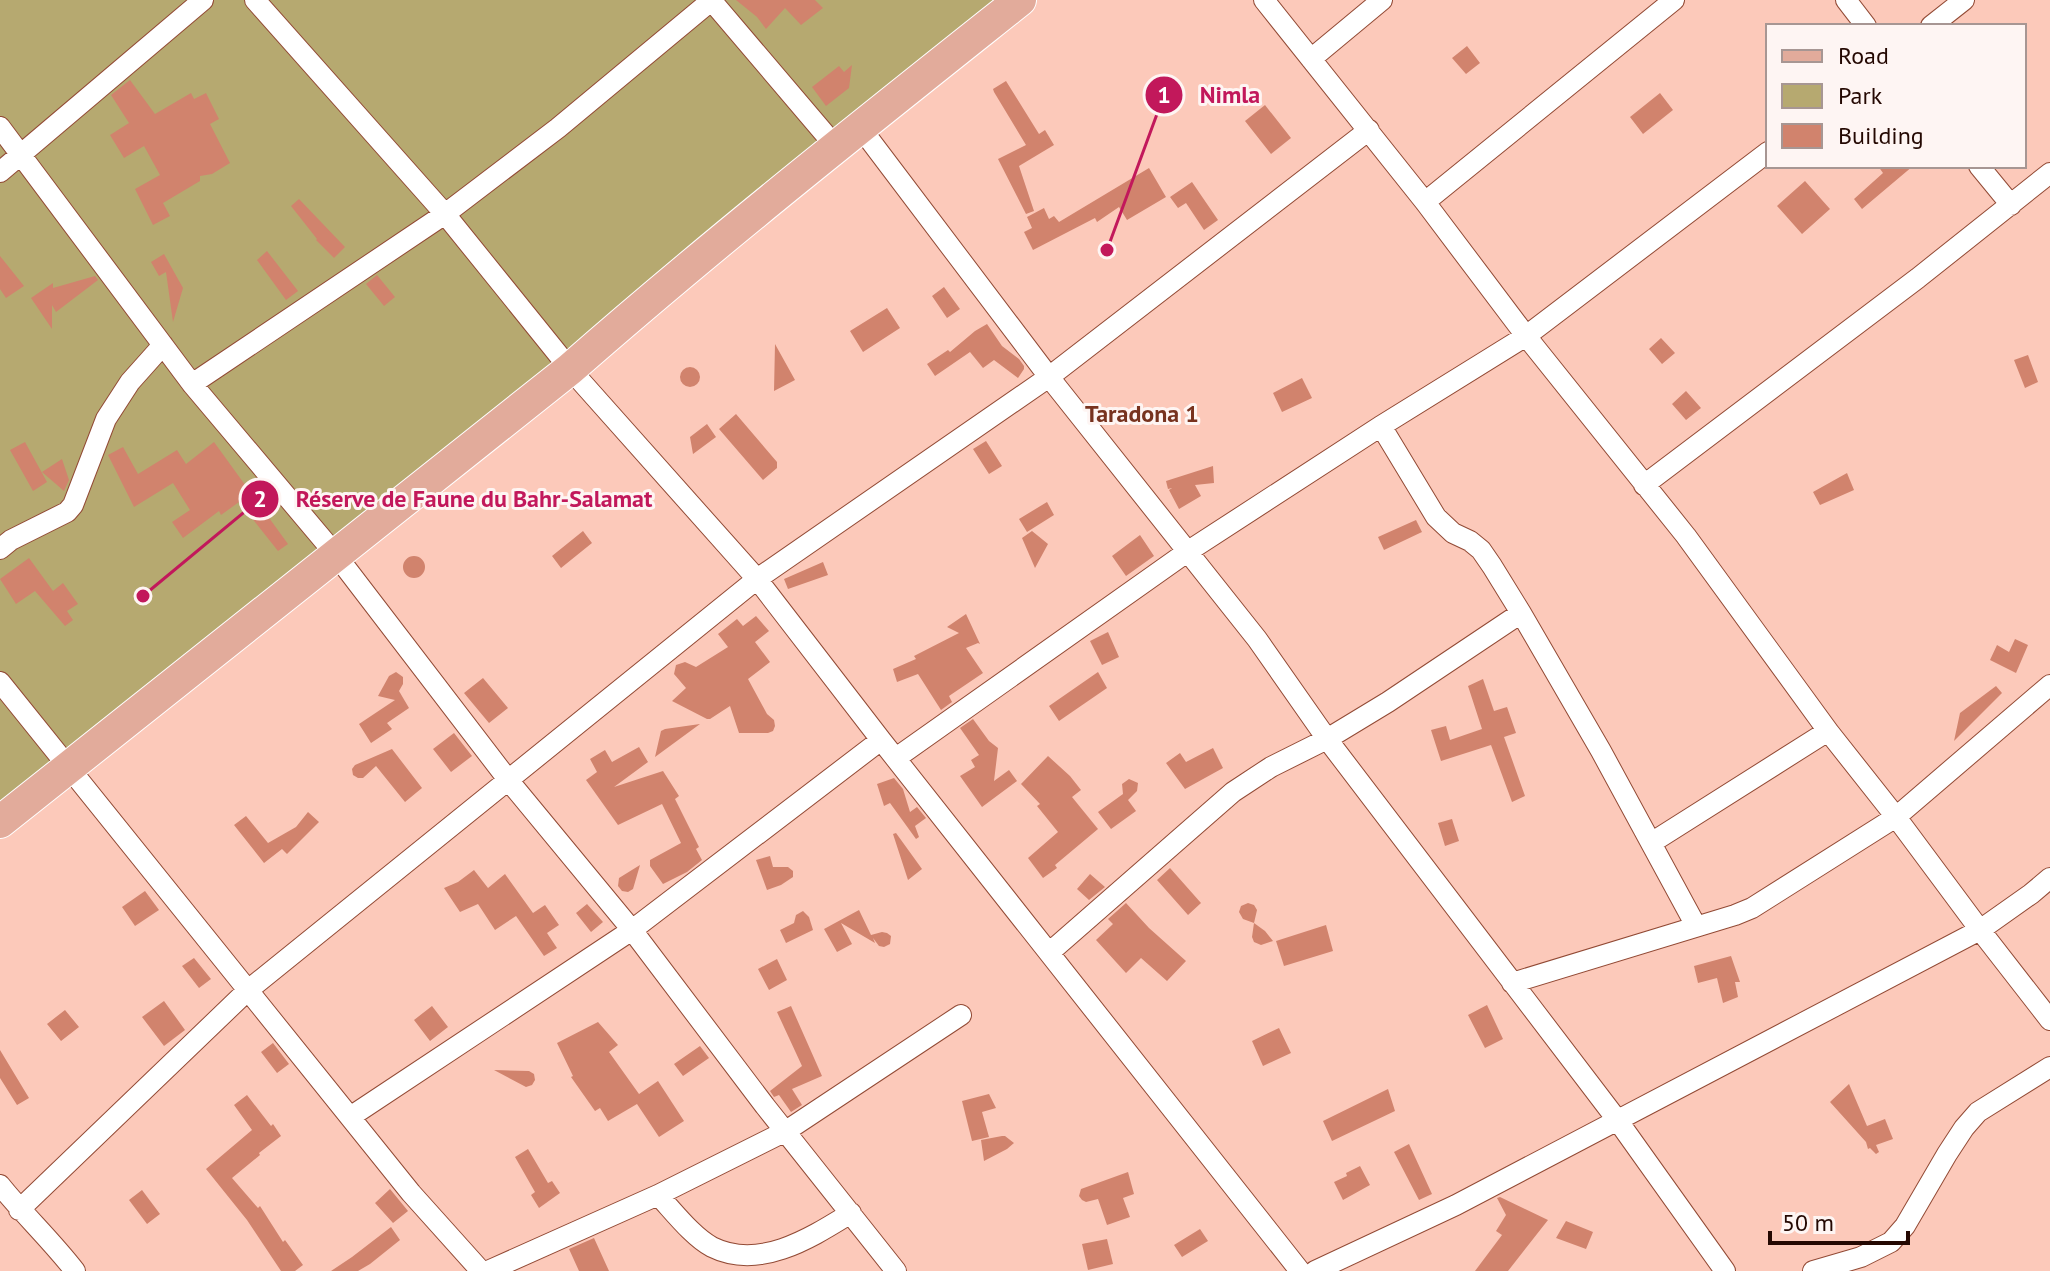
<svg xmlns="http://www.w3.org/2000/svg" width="2050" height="1271" font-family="'PT Sans',sans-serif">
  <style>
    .green { fill: #b6a970 }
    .building { fill: #d1836d }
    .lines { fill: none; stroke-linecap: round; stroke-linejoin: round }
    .minor-casing { stroke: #924a35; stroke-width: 22 }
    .primary-casing { stroke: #fff; stroke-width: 34 }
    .minor { stroke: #fff; stroke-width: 20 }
    .primary { stroke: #e2ab9b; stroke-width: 32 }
    .labels { text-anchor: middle; stroke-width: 6; stroke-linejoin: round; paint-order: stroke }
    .neighbourhood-label { font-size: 24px; font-weight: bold; fill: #77321e; stroke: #fef5f3 }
    .leader { fill: none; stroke: #c2185b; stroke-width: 3 }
    .callout-dot { fill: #c2185b; stroke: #fef5f3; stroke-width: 3 }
    .mark-label { font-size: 24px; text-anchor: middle; font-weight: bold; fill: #fff }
    .callout-label { font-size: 24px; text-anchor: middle; font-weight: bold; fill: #c2185b; stroke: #fef5f3; stroke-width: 6; stroke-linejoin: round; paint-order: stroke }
  </style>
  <rect width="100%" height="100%" fill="#fcc9ba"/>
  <path class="green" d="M 0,0 L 1020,0 L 0,822 Z"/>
  <path class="building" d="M 736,0 L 815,0 L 823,8 L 801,25 L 785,8 L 766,29 L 757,17 Z
    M 1467,46 L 1480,63 L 1466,74 L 1452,58 Z
    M 852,65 L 849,88 L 826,106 L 812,87 L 839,66 L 844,72 Z
    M 130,80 L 155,114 L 191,93 L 194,99 L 206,93 L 219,119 L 210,124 L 230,163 L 212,174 L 200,176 L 200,181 L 163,203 L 170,216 L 153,225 L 135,189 L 160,175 L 144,146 L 124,158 L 110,135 L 129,123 L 111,95 Z
    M 1006,81 L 1039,134 L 1045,130 L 1054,145 L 1019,166 L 1034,211 L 1026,214 L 998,159 L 1026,145 L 994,92 L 993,89 Z
    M 1660,93 L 1673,110 L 1643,134 L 1630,117 Z
    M 1265,105 L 1291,138 L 1271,154 L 1245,121 Z
    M 1878,166 L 1913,166 L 1862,209 L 1854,199 L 1883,173 Z
    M 1149,168 L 1166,197 L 1127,220 L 1119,207 L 1097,222 L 1095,218 L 1033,250 L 1024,232 L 1032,228 L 1027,217 L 1044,208 L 1049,219 L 1054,216 L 1059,222 Z
    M 1805,181 L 1830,209 L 1802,234 L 1777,206 Z
    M 1192,182 L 1218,220 L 1204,230 L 1186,203 L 1178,208 L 1170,197 Z
    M 299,199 L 345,247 L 334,258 L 316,240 L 317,239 L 291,206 Z
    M 267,251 L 298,291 L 286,300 L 257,260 Z
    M 164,254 L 183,288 L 173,322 L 166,272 L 159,276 L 151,262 Z
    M 0,256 L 24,286 L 6,298 L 0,289 Z
    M 377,275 L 395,297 L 384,306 L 366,284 Z
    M 95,276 L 98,280 L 56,312 L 52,305 L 52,329 L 31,298 L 53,283 L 53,288 Z
    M 944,287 L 960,309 L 947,318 L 932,296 Z
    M 887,308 L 900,328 L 863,352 L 850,331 Z
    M 987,324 L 1002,346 L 1019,359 L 1024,366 L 1024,369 L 1018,378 L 994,360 L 983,368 L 970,352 L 935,376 L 927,364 L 948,350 L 950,352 L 975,331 Z
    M 1661,338 L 1675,353 L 1662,364 L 1649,349 Z
    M 775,344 L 795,380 L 774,391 Z
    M 2028,355 L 2038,382 L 2025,388 L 2014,360 Z
    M680 377a10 10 0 1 1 20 0a10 10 0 1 1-20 0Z
    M 1302,378 L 1312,398 L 1282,412 L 1273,393 Z
    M 1686,391 L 1701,408 L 1686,420 L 1672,404 Z
    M 736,414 L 777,462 L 777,468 L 763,480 L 719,429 Z
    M 707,424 L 716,437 L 693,454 L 690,437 Z
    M 986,441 L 1002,466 L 989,474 L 973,449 Z
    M 25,442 L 47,482 L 33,491 L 10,450 Z
    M 214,442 L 288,544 L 278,551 L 239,502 L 221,515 L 219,511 L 183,538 L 172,522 L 190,510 L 173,483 L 134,507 L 108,455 L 123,447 L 138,474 L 177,450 L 186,464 Z
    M 62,459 L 69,480 L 64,491 L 42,472 Z
    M 1213,466 L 1214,483 L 1195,485 L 1201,496 L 1179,509 L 1169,490 L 1172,488 L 1168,489 L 1166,481 Z
    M 1847,473 L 1854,490 L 1820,505 L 1813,492 Z
    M 1047,502 L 1054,515 L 1027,532 L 1019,519 Z
    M 1416,520 L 1422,532 L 1384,550 L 1378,537 Z
    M 583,531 L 592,543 L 561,568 L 552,556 Z
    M 1032,531 L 1048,544 L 1035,568 L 1022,538 Z
    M 1140,535 L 1154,556 L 1126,576 L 1112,556 Z
    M403 567a11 11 0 1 1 22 0a11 11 0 1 1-22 0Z
    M 29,558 L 53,591 L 63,583 L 78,604 L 67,611 L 73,620 L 65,626 L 35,591 L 16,604 L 0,579 Z
    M 823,562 L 828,575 L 788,589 L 784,579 Z
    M 966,614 L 980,644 L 978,643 L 966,648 L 983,673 L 949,696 L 952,702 L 941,710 L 918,674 L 897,682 L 893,669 L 916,659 L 914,656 L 959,633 L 947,627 Z
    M 756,616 L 769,631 L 755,642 L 770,662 L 748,679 L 767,714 L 774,720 L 775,726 L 773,731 L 768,733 L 739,733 L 730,706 L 710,719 L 707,719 L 672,701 L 686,688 L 674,674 L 676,665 L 685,662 L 696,667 L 728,647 L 718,634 L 737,619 L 743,626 Z
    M 1108,632 L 1119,657 L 1102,665 L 1090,641 Z
    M 2015,639 L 2028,645 L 2016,673 L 1990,660 L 1997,645 L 2009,652 Z
    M 396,672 L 403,677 L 403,684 L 399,691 L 409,708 L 387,723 L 392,729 L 371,743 L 359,724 L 395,700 L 378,696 L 389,676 Z
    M 1098,672 L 1107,688 L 1059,721 L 1049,706 Z
    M 483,678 L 508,708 L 489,723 L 464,693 Z
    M 1483,679 L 1494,711 L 1507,707 L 1516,733 L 1504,737 L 1525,796 L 1512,802 L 1491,745 L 1441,761 L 1431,730 L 1446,726 L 1450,740 L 1482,729 L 1468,686 Z
    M 1996,686 L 2002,693 L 1954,741 L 1960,713 Z
    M 973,719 L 989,741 L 998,748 L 994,781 L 1009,770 L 1017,781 L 982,807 L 960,776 L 975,767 L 971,760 L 979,755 L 960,728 Z
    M 700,724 L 655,757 L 661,731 L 665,729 Z
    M 454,733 L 472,756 L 451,772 L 433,749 Z
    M 639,747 L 648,762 L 614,787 L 663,771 L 679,796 L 675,799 L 699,847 L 696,849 L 702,860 L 687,872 L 663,884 L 650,866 L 650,860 L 681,843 L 662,804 L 618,825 L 586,780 L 597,772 L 590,759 L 605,750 L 612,762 Z
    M 1213,748 L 1223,768 L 1185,789 L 1166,763 L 1180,753 L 1186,762 Z
    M 392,749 L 422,788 L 405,802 L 376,766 L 363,778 L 358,778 L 353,775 L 352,769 L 355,765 Z
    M 1048,756 L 1070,776 L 1081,790 L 1072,797 L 1098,829 L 1055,865 L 1057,868 L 1043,878 L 1028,858 L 1058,832 L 1037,806 L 1040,804 L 1021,784 Z
    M 894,778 L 903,789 L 910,812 L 917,807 L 926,818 L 915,826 L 919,837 L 916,839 L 890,803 L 884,806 L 877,784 Z
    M 1129,779 L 1138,783 L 1137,791 L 1128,800 L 1136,811 L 1111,829 L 1098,812 L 1123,794 L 1122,784 Z
    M 308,812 L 319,822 L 287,854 L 282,849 L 264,863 L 234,825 L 246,816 L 268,843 L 296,827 Z
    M 1452,819 L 1459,841 L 1445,846 L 1438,823 Z
    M 896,833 L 922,869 L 908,880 L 893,834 Z
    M 770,856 L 773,867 L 788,867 L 793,871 L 793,877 L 781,885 L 767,890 L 756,860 Z
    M 640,865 L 633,889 L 628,892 L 622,891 L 618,886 L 619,878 Z
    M 1170,868 L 1201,903 L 1188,915 L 1157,880 Z
    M 474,870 L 488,888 L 505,874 L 533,913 L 545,905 L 559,925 L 547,933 L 557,948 L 544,956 L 516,916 L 495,930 L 478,904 L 460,912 L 444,888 L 458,882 Z
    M 1090,874 L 1105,887 L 1089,900 L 1077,889 Z
    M 145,891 L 159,910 L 135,926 L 122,907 Z
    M 1126,903 L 1149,928 L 1186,961 L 1167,981 L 1141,958 L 1126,973 L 1096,940 L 1113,924 L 1108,919 Z
    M 1248,903 L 1254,905 L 1257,910 L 1254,923 L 1265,931 L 1273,941 L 1261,945 L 1254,942 L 1252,937 L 1254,923 L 1243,919 L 1239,912 L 1241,906 Z
    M 587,904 L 603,922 L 591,932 L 576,913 Z
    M 859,910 L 871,935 L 882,932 L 887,933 L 891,936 L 890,944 L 884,947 L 879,946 L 873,938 L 875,943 L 841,923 L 852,944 L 837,952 L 824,929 Z
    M 803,911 L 809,917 L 813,930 L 786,943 L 780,930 L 794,923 L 796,915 Z
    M 1326,925 L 1333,951 L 1284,966 L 1276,941 Z
    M 1731,956 L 1740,982 L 1735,982 L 1738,997 L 1723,1003 L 1717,978 L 1698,983 L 1694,966 Z
    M 194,958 L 211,979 L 199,988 L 182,966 Z
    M 777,959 L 787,980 L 769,990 L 758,969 Z
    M 164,1001 L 185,1030 L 164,1046 L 142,1017 Z
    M 1487,1005 L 1503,1039 L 1485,1048 L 1468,1015 Z
    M 432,1006 L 448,1027 L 430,1041 L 414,1020 Z
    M 791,1006 L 822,1076 L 792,1089 L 802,1105 L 791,1112 L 779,1095 L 774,1097 L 770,1091 L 802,1066 L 777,1012 Z
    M 65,1010 L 79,1027 L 61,1041 L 47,1024 Z
    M 598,1022 L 618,1045 L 609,1052 L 639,1094 L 658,1081 L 684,1121 L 659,1137 L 637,1104 L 608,1121 L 600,1108 L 595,1111 L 571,1077 L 573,1076 L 557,1043 Z
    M 1279,1028 L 1291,1053 L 1263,1066 L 1252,1041 Z
    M 273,1043 L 289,1064 L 277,1073 L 261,1052 Z
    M 700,1046 L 709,1058 L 683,1076 L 674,1064 Z
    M 0,1050 L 29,1098 L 17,1105 L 0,1078 Z
    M 494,1070 L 529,1071 L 534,1074 L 535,1080 L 532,1085 L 526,1087 Z
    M 1849,1084 L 1867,1126 L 1885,1119 L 1893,1139 L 1876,1145 L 1879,1152 L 1876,1154 L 1870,1148 L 1868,1149 L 1866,1142 L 1830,1102 Z
    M 1388,1089 L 1395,1111 L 1332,1141 L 1323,1121 Z
    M 989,1094 L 996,1108 L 982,1112 L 989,1137 L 972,1141 L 962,1101 Z
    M 247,1095 L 271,1126 L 273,1124 L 281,1136 L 259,1153 L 260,1155 L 232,1178 L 258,1208 L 260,1206 L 283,1242 L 285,1240 L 303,1265 L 295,1271 L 281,1271 L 247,1220 L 206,1169 L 252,1130 L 234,1105 Z
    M 1002,1136 L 1005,1136 L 1014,1143 L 1007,1149 L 984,1161 L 981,1140 Z
    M 1409,1144 L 1432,1194 L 1419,1200 L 1394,1152 Z
    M 528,1149 L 548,1183 L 552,1181 L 560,1193 L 539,1208 L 531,1195 L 535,1192 L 515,1157 Z
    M 1360,1166 L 1370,1185 L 1343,1200 L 1334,1182 L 1347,1176 L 1346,1173 Z
    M 1128,1172 L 1134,1194 L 1123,1198 L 1130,1217 L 1107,1225 L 1098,1199 L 1086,1202 L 1082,1200 L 1079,1196 L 1081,1189 Z
    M 390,1189 L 408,1211 L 393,1223 L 375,1203 Z
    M 142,1190 L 160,1214 L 147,1224 L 129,1200 Z
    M 1500,1197 L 1548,1220 L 1508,1271 L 1475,1271 L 1502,1235 L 1496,1231 L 1506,1215 L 1497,1198 Z
    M 1566,1221 L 1593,1232 L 1586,1249 L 1556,1238 Z
    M 391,1227 L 400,1240 L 370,1264 L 358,1271 L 331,1271 L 352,1257 Z
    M 1200,1229 L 1208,1241 L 1182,1257 L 1174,1245 Z
    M 594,1238 L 609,1271 L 579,1271 L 569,1249 Z
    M 1107,1239 L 1113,1264 L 1088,1270 L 1082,1244 Z"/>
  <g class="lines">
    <defs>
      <path id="minor" d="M 255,0 L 445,214 L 570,369 L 757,579 L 881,740 L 1300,1271
        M 711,0 L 836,147
        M 1264,0 L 1425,202 L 1526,336 L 1686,536 L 1828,731 L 1896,817 L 1980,930 L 2050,1020
        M 1846,0 L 1866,26
        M 1931,26 L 1964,0
        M 1311,59 L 1382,0
        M 0,127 L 192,384 L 336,555 L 509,781 L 632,930 L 765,1106 L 896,1271
        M 860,127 L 1049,377 L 1257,639 L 1327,739 L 1618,1121 L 1725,1271
        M 1979,166 L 2011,205
        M 0,172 L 203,0
        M 1425,202 L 1674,0
        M 192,384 L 445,214 L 558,128 L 712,0
        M 1381,426 L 1436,517 L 1453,533 L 1470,541 L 1481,550 L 1492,566 L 1521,613 L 1601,751 L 1696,926
        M 1644,485 L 1918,278 L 2050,173
        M 0,549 L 11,540 L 67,512 L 73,505 L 106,419 L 130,382 L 163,345
        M 0,682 L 411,1193 L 481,1271
        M 896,758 L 1187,552 L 1381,426 L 1526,336 L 1768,152
        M 1651,843 L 1828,731
        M 1050,952 L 1233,792 L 1271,767 L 1327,739 L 1388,702 L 1521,613
        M 1512,983 L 1735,915 L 1752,908 L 1896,817 L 2050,685
        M 350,1117 L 632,930 L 881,740
        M 0,1185 C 24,1215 52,1241 75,1271
        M 658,1195 C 673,1211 693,1237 712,1247 C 760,1271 812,1237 851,1213
        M 19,1210 L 247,991 L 757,579 L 1049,377 L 1369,130
        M 488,1271 L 658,1195 L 786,1131 L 961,1015
        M 1315,1271 L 1456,1205 L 1980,930 L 2031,894 L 2050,878
        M 1813,1271 L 1861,1257 L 1891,1242 L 1905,1226 L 1947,1154 L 1964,1128 L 1978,1112 L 2050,1067"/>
      <path id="primary" d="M 0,822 L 570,369 C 716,241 868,121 1020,0"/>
    </defs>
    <use href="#minor" class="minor-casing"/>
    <use href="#primary" class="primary-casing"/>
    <use href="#minor" class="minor"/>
    <use href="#primary" class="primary"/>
  </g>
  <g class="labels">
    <g class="neighbourhood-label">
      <text x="1142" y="422">Taradona 1</text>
    </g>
  </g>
  <path class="leader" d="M1107 250L1164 95M143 596L260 499"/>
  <g class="callout-dot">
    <circle cx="1107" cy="250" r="8"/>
    <circle cx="143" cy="596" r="8"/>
    <circle cx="1164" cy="95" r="20"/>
    <circle cx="260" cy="499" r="20"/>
  </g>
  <g class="mark-label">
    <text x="1164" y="103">1</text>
    <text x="260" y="507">2</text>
  </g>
  <g class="callout-label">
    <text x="1230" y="103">Nimla</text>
    <text x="474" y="507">Réserve de Faune du Bahr-Salamat</text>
  </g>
  <rect x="1766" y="24" width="260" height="144" fill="#fef5f3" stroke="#a79693" stroke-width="2"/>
  <rect x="1782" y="50" width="40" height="12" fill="#e2ab9b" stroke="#a79693" stroke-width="2"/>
  <text x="1838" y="64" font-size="24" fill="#240802">Road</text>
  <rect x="1782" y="84" width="40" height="24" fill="#b6a970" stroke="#a79693" stroke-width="2"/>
  <text x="1838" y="104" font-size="24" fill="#240802">Park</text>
  <rect x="1782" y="124" width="40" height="24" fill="#d1836d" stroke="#a79693" stroke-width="2"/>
  <text x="1838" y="144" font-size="24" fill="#240802">Building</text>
  <path d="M1770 1231v12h138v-12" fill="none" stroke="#240802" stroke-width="4"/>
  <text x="1782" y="1231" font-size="24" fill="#240802" stroke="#fef5f3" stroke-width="6" paint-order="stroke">50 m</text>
</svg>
